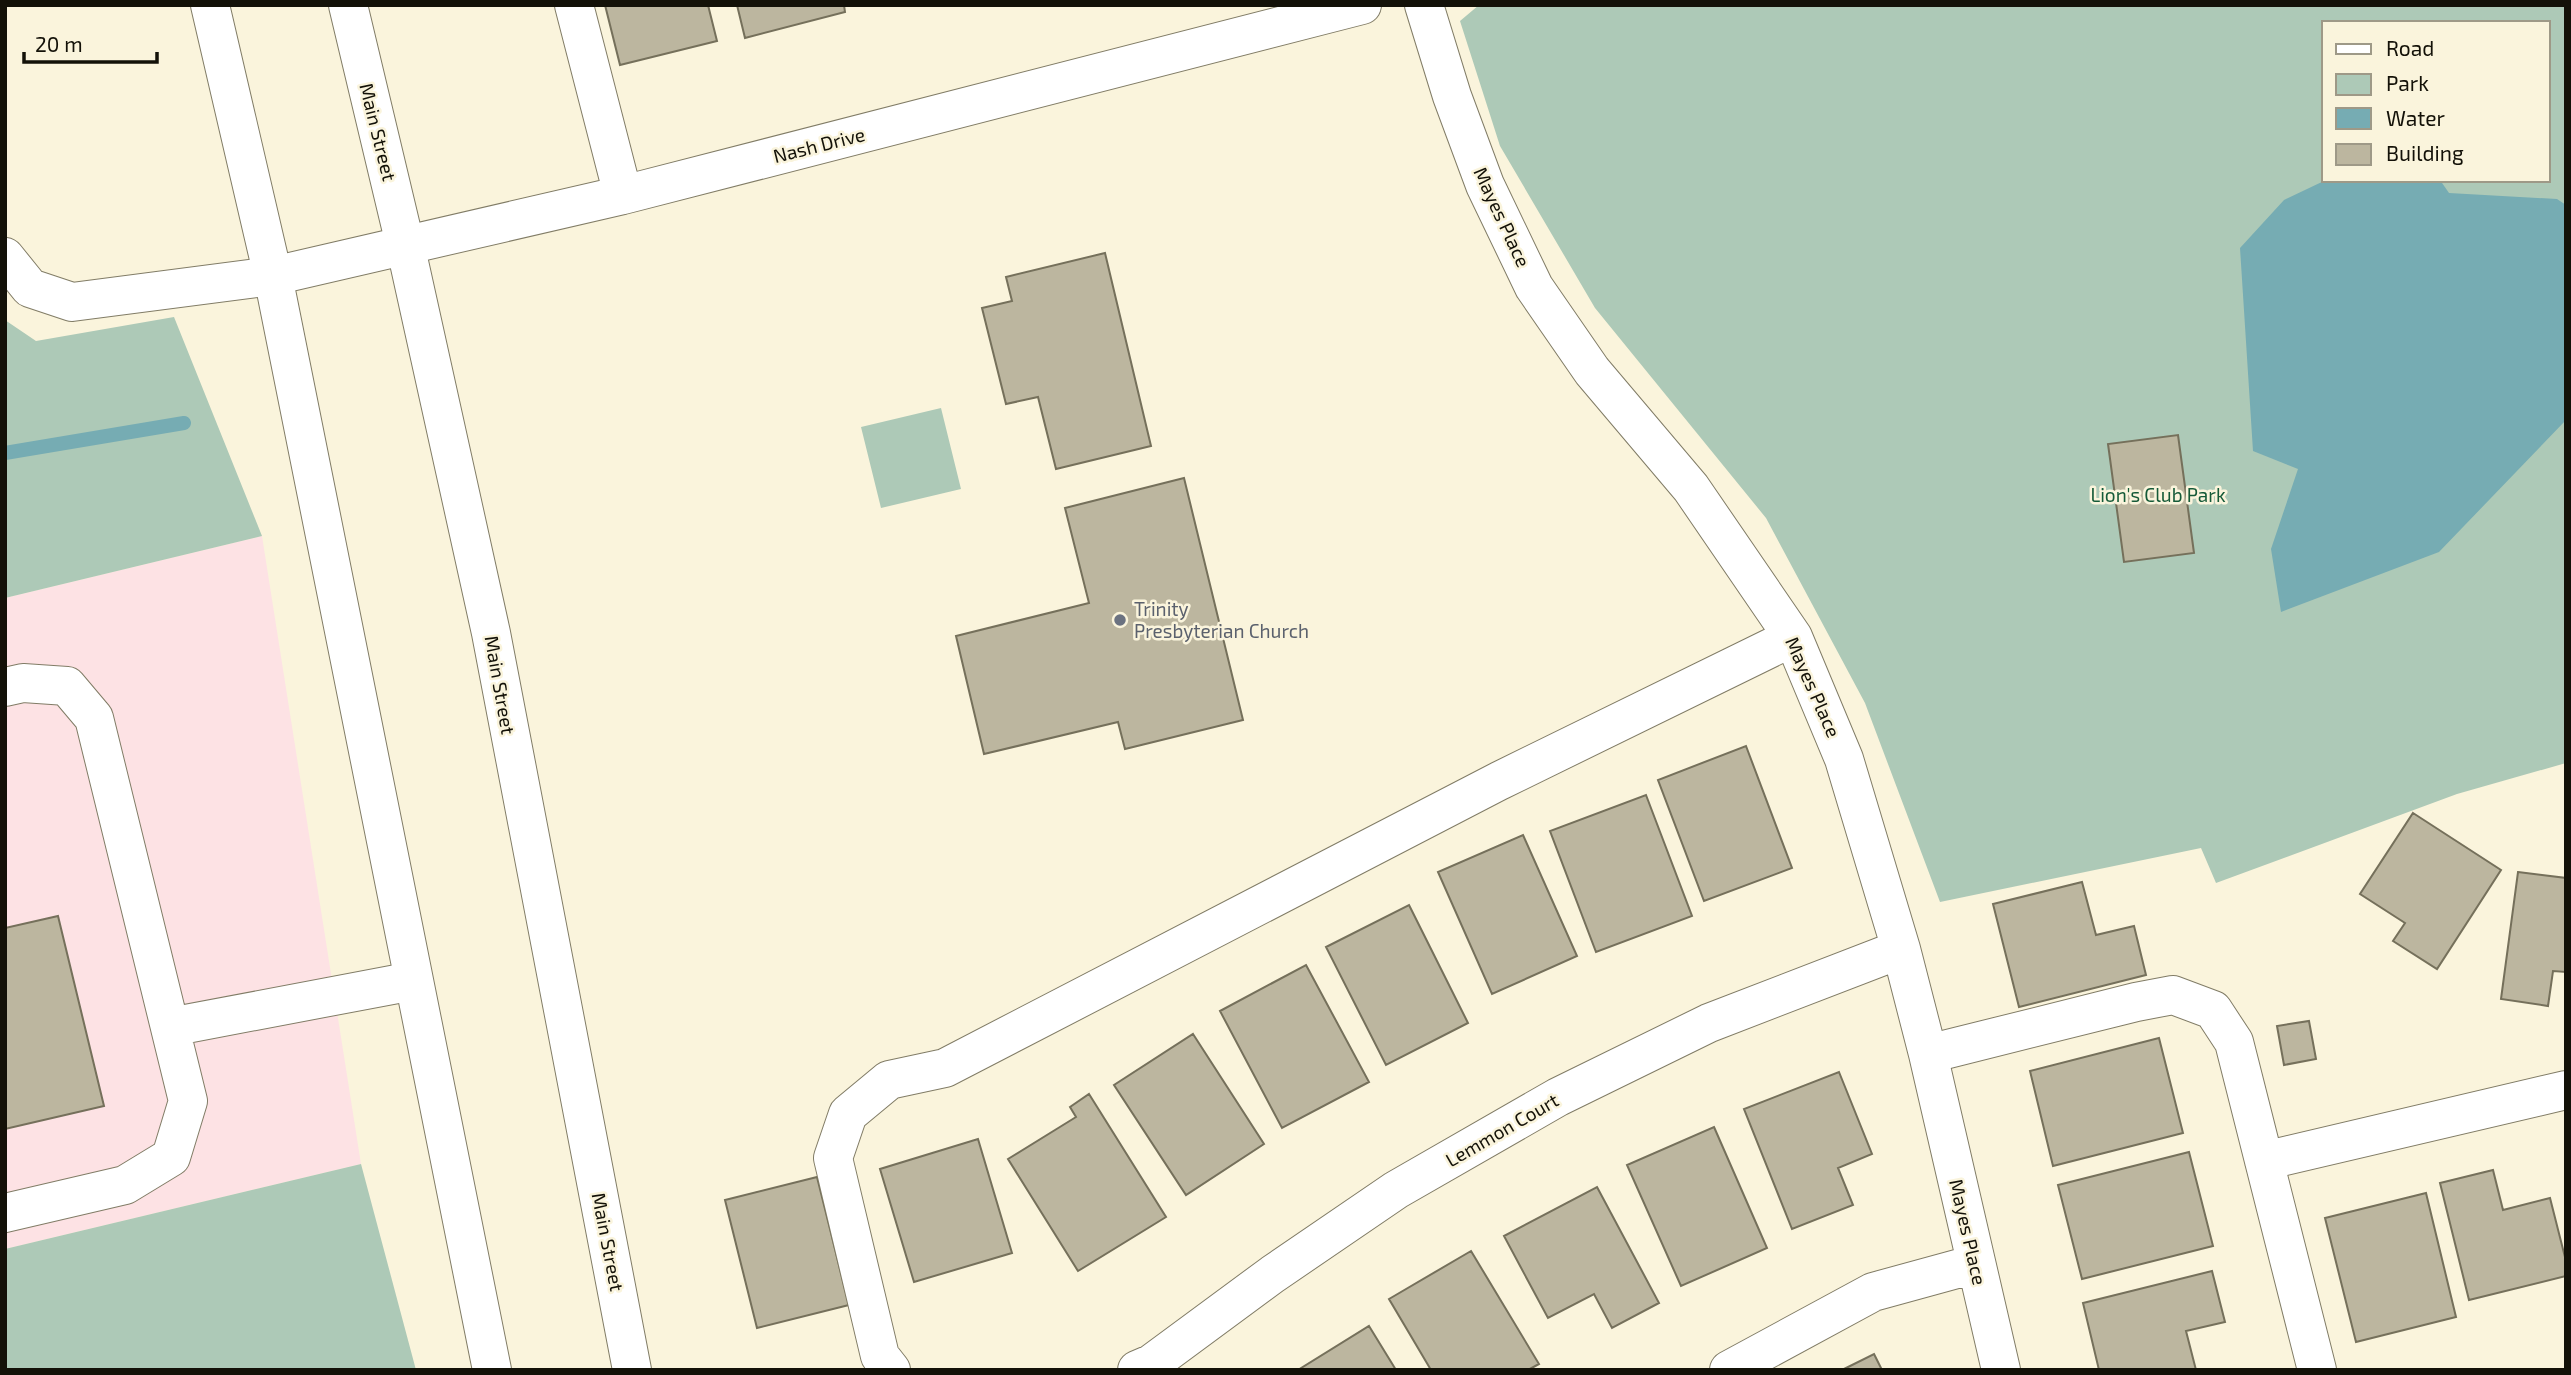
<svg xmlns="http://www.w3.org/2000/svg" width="2571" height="1375" font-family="'Exo 2',sans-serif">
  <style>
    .commercial { fill: #fde2e4 }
    .green { fill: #adc9b7; fill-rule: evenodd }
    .water { fill: #76acb3 }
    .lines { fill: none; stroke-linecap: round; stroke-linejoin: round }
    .stream { stroke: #76acb3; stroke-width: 14 }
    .building { fill: #bcb69f; stroke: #75705b; stroke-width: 2 }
    .minor-casing { stroke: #817c66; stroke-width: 40 }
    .major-casing { stroke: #817c66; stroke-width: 40 }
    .minor { stroke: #fff; stroke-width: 38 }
    .major { stroke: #fff; stroke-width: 38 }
    .worship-dot { fill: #6b7280; stroke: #faf4dc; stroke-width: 2.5 }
    .labels { text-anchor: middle; stroke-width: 5; stroke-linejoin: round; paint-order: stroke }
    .street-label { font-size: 19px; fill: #131108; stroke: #faf4dc }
    .park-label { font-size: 19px; fill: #155a38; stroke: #faf4dc }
    .worship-label { font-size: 19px; fill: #5b616d; stroke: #faf4dc; text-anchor: start }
  </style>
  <rect width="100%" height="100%" fill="#faf4dc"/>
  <path class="commercial" d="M 262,536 L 361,1164 L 5,1249 L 5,598 Z"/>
  <path class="green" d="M 1479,5 L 2566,5 L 2566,763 L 2457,794 L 2216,883 L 2201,848 L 1940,902 L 1865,703 L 1766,518 L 1595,308 L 1500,146 L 1460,21 ZM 2324,23 L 2548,23 L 2548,180 L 2324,180 Z
    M 174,317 L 262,536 L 5,598 L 5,320 L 36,341 Z
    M 941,408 L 961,489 L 881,508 L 861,427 Z
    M 361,1164 L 416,1370 L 5,1370 L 5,1249 Z"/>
  <path class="water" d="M 2326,180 L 2440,180 L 2449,193 L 2557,199 L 2566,205 L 2566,420 L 2439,552 L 2281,612 L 2271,549 L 2298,469 L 2253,451 L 2240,248 L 2284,200 Z"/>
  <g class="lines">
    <path class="stream" d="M 5,453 L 184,423"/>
  </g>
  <path class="building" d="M 605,5 L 708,5 L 717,41 L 620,65 Z
    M 737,5 L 844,5 L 845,12 L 745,38 Z
    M 1105,253 L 1151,446 L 1056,469 L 1038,397 L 1006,404 L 982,308 L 1012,301 L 1006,277 Z
    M 2178,435 L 2194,553 L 2124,562 L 2108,444 Z
    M 1184,478 L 1243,720 L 1125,749 L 1118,722 L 984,754 L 956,636 L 1089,603 L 1065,508 Z
    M 1746,746 L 1792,868 L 1704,901 L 1658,780 Z
    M 1646,795 L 1692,916 L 1596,952 L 1550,831 Z
    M 2413,813 L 2501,870 L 2437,969 L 2393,941 L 2405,923 L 2360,894 Z
    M 1523,835 L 1577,956 L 1492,994 L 1438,872 Z
    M 2518,872 L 2566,878 L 2566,972 L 2553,971 L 2548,1006 L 2501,999 Z
    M 2082,882 L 2096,935 L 2134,926 L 2146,975 L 2019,1007 L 1993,904 Z
    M 1409,905 L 1468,1023 L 1386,1065 L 1326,947 Z
    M 58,916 L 104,1106 L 5,1129 L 5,928 Z
    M 1306,965 L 1369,1082 L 1282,1128 L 1220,1011 Z
    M 2309,1021 L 2316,1059 L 2284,1065 L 2277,1026 Z
    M 1193,1034 L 1264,1144 L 1186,1195 L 1114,1085 Z
    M 2159,1038 L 2183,1133 L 2053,1166 L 2030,1071 Z
    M 1839,1072 L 1872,1154 L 1838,1168 L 1853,1205 L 1792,1229 L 1744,1109 Z
    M 1089,1094 L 1166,1217 L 1078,1271 L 1008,1159 L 1076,1117 L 1070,1107 Z
    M 1714,1127 L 1767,1248 L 1681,1286 L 1627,1165 Z
    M 978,1139 L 1012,1253 L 914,1282 L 880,1169 Z
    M 2189,1152 L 2213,1246 L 2082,1279 L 2058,1185 Z
    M 2493,1170 L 2503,1210 L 2550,1198 L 2566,1261 L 2566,1276 L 2469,1300 L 2440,1183 Z
    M 817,1177 L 849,1305 L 757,1328 L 725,1200 Z
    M 1597,1187 L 1659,1303 L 1612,1328 L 1594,1294 L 1548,1318 L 1504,1236 Z
    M 2426,1193 L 2456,1317 L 2356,1342 L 2325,1218 Z
    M 1471,1251 L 1539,1364 L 1528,1370 L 1431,1370 L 1389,1299 Z
    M 2212,1271 L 2225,1322 L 2186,1331 L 2196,1370 L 2099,1370 L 2083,1303 Z
    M 1369,1326 L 1396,1370 L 1298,1370 Z
    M 1874,1354 L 1882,1370 L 1842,1370 Z"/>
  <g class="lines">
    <defs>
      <path id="minor" d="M 574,5 L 623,195
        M 1424,5 L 1452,96 L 1485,185 L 1534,287 L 1592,371 L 1691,488 L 1793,637 L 1844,759 L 1901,949 L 1928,1054 L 2001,1370
        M 5,257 L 30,288 L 72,302 L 273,276 L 623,195 L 1362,5
        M 5,687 L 23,683 L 67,686 L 94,718 L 188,1101 L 171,1157 L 125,1185 L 5,1213
        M 170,1027 L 413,981
        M 1928,1054 L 2136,1002 L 2173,995 L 2213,1010 L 2234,1042 L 2317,1370
        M 2264,1161 L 2566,1090
        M 891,1370 L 880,1356 L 833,1158 L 848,1114 L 889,1080 L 945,1068 L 1499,781 L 1793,637
        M 1137,1370 L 1151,1364 L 1273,1274 L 1396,1190 L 1558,1097 L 1709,1023 L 1901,949
        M 1729,1370 L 1873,1292 L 1975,1264"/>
      <path id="major" d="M 210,5 L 273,276 L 492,1370
        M 348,5 L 405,244 L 491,633 L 632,1370"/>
    </defs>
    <use href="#minor" class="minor-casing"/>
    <use href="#major" class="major-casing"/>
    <use href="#minor" class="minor"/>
    <use href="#major" class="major"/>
  </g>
  <circle class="worship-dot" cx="1120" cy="620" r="7"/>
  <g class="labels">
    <g class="street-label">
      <text transform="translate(378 132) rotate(76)" y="7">Main Street</text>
      <text transform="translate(819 145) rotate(-14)" y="7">Nash Drive</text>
      <text transform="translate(1502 217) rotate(65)" y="7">Mayes Place</text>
      <text transform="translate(500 685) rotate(80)" y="7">Main Street</text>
      <text transform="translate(1813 687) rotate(66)" y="7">Mayes Place</text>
      <text transform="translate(1502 1130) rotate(-30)" y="7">Lemmon Court</text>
      <text transform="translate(1968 1232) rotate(77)" y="7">Mayes Place</text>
      <text transform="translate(608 1242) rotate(79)" y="7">Main Street</text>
    </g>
    <g class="park-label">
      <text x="2158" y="502">Lion's Club Park</text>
    </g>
    <g class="worship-label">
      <text x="1134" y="616">Trinity<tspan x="1134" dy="22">Presbyterian Church</tspan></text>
    </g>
  </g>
  <rect width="2571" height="1375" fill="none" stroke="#131108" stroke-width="14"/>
  <rect x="2322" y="21" width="228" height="161" fill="#faf4dc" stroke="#9e9987" stroke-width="2"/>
  <rect x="2336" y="44" width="35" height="10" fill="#ffffff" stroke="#9e9987" stroke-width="2"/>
  <text x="2386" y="56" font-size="21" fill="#131108">Road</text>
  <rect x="2336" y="74" width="35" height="21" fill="#adc9b7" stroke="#9e9987" stroke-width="2"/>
  <text x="2386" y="91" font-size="21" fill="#131108">Park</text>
  <rect x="2336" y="108" width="35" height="21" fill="#76acb3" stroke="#9e9987" stroke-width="2"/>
  <text x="2386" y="126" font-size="21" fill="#131108">Water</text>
  <rect x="2336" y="144" width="35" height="21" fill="#bcb69f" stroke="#9e9987" stroke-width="2"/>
  <text x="2386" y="161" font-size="21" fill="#131108">Building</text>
  <path d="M24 52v10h133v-10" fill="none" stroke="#131108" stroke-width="3.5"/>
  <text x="35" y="52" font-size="21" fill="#131108" stroke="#faf4dc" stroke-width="5" paint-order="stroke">20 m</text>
</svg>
